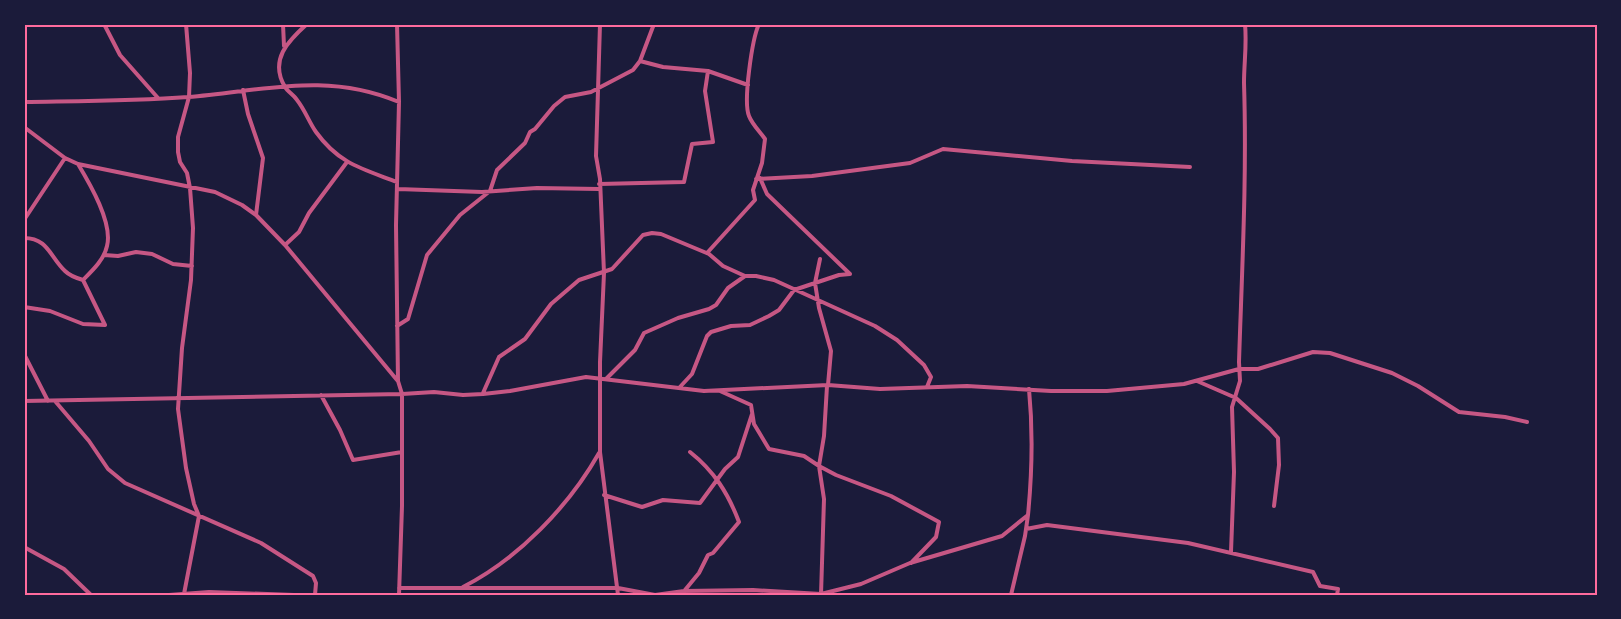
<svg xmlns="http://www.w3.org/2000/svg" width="1621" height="619" font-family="'Asap Condensed',sans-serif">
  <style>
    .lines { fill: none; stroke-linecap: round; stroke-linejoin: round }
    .minor { stroke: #c65784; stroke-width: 4 }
    .neatline { fill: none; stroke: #ff6b9d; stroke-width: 2 }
  </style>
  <rect width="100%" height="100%" fill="#1b1b3a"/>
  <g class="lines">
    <path class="minor" d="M 104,24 L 120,55 L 158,98
      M 283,24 L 284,46
      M 307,24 C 288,41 269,60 285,87 C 288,92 294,95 297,100 C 305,110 309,122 316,132 C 339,164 363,169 397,182
      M 397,24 L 399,102 L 396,225 L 398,381 L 402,394 L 402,506 L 399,595
      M 600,24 L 596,156 L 600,179 L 604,273 L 600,362 L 600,452 L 618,595
      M 640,61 L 663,67 L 708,71 L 748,85
      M 243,90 L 248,114 L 263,158 L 256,215
      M 24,102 C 79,101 134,101 188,97 C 263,91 326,71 399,102
      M 24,127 L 65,158 L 78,164 L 215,192 L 242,205 L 256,215 L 285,245 L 397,380
      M 78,164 C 90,184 113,223 107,246 C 104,260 92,271 83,280
      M 756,179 L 812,176 L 910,163 L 943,149 L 1072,161 L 1190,167
      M 599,184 L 684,182 L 692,144 L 713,142 L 705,91 L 708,71
      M 398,189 L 482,192 L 537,188 L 599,189
      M 24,220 L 65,158
      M 24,238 C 48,238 50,257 65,271 C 70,276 76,278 83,280 L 105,325 L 83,324 L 50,311 L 24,307
      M 285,245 L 299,232 L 309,213 L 347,162
      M 707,253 L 755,200 L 753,190 L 762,163 L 765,139 C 760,132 752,124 749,116 C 743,102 752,39 759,24
      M 104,255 L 118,256 L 136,252 L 152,254 L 173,264 L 192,266
      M 820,259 L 815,283 L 819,308 L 831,351 L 828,385
      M 397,326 L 408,319 L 427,255 L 460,215 L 490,191 L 497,170 L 525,143 L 530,132 L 535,129 L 554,106 L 565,97 L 591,92 L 633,70 L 640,61 L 654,24
      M 24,354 L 48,401
      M 606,379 L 635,350 L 644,333 L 678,318 L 709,309 L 716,305 L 728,288 L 745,276
      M 1197,381 L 1236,398 L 1270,429 L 1278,438 L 1279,465 L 1274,506
      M 827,386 L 824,436 L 819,466 L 836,475 L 891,496 L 939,522 L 936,537 L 911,563
      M 679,388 L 692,374 L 707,336 L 711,332 L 731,326 L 750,325 L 769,316 L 779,310 L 794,290 L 839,275 L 850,274 L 767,194 L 760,178
      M 720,391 L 751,405 L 754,424 L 769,449 L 804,456 L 819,466 L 824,499 L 821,595
      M 483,393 L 499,357 L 525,339 L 551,304 L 579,280 L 612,269 L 643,235 L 652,233 L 661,234 L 709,254 L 723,266 L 745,276 L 756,276 L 774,280 L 875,326 L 897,340 L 911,353 L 924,365 L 931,377 L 927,387
      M 321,395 L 340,430 L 353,460 L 402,452
      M 24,401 L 402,394 L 434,392 L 463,395 L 483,394 L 510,391 L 586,377 L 704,391 L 828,385 L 880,389 L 967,386 L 1051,391 L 1107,391 L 1184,384 L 1239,369 L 1258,369 L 1313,352 L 1330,353 L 1392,373 L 1418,386 L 1459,412 L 1505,417 L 1527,422
      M 55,401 L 89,441 L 108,469 L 125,483 L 261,543 L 313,576 L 316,583 L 315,595
      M 604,495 L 642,507 L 663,500 L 700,503 L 725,469 L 738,457 L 752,414
      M 1026,529 L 1047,525 L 1188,543 L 1313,572 L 1320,586 L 1338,589 L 1337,595
      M 24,547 L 64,569 L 91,595
      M 1231,552 L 1234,472 L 1232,407 L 1240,381 L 1239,362 C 1242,269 1247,176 1244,83 C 1244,63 1247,44 1245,24
      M 463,587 C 518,559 569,506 599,453
      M 399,588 L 618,588 L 655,595 L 684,591 L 753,590 L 821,594 L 861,584 L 910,563 L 1002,536 L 1028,515 C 1032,474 1033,430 1029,389
      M 685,590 L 699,573 L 708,555 L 713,553 L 739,522 C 728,493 714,471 690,452
      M 184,594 L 199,516 L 194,504 L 186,468 L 178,409 L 182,348 L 191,280 L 193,228 L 190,188 L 187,173 L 180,162 L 178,152 L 178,137 L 189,97 L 190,73 L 186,24
      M 169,595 L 209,592 L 294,595
      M 1011,595 L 1025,536 L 1028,515"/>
  </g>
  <rect width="1621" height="619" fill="none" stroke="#1b1b3a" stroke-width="51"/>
  <rect x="26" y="26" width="1570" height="568" class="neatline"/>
</svg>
